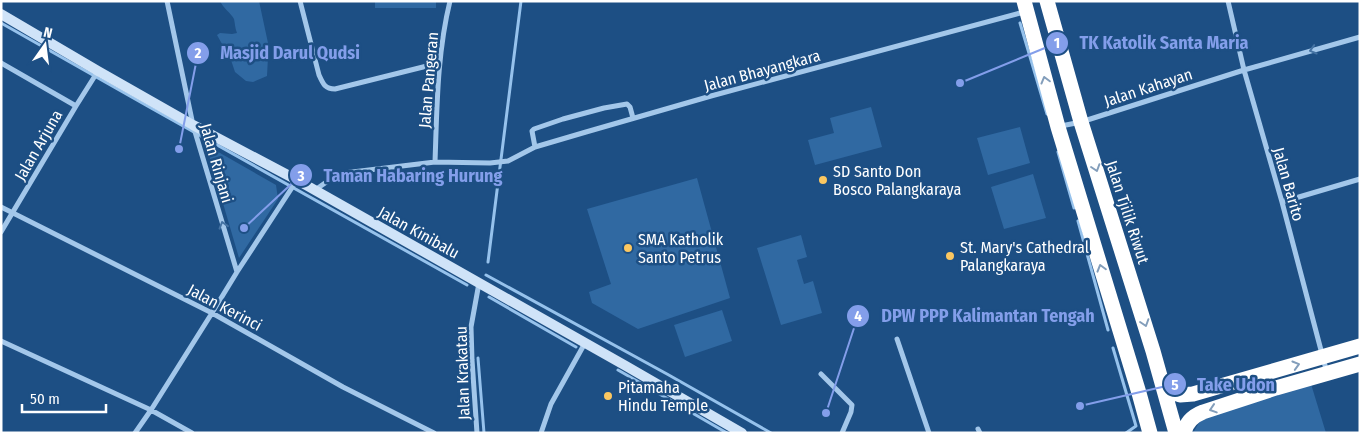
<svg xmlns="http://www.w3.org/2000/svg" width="1361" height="434" font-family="'Fira Sans Condensed',sans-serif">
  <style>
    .green { fill: #3069a2 }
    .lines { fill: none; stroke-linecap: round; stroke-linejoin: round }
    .stream { stroke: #96c2ec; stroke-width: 3 }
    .street { stroke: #a3c7ea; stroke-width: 5 }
    .secondary { stroke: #cfe3f8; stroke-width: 10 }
    .highway { stroke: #fff; stroke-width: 15 }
    .oneway { stroke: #4573a3 }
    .oneway2 { stroke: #839ebb }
    .poi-dot { fill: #fbc761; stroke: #1d4f84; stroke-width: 2 }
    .labels { text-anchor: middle; stroke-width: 5; stroke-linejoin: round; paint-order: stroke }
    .street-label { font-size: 16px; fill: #fff; stroke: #1d4f84 }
    .poi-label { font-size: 16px; fill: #fff; stroke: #1d4f84; text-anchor: start }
    .leader { fill: none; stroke: #839eea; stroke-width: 2 }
    .callout-dot { fill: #839eea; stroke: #1d4f84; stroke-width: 2 }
    .mark-label { font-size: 15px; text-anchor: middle; font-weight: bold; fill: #fff }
    .callout-label { font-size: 18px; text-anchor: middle; font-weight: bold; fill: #839eea; stroke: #1d4f84; stroke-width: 5; stroke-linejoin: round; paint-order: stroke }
  </style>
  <rect width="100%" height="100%" fill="#1d4f84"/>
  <path class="green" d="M 220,1 L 259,1 L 268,43 L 268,57 L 267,76 L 253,82 L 246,81 L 235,72 L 231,60 L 217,35 L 220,33 L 232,34 L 237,33 C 235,28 235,24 234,19 C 231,13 223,8 220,1 Z
    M 375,1 L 436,1 L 436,8 L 375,8 Z
    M 871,107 L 882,147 L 815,165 L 808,140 L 834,133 L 830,118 Z
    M 1020,127 L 1030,163 L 988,175 L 977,138 Z
    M 206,145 L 276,185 L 278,199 L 239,258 Z
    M 1033,174 L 1046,218 L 1004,229 L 991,187 Z
    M 697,178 L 730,298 L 638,329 L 592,303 L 589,292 L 611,284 L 587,209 Z
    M 801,235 L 807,257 L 797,260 L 804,284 L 813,281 L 822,313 L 781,325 L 757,248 Z
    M 722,310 L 732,341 L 685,357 L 674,325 Z
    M 1311,384 L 1326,433 L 1193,433 L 1200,421 L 1212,414 Z"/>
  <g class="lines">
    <path class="stream" d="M 1,23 L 151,108 L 467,285
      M 1020,23 L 1047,114
      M 1058,152 L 1074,208
      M 1078,221 L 1108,330
      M 488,262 L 521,1
      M 486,275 L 667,374 L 771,433
      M 489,297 L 576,347
      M 1113,348 L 1136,426 L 1126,433
      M 478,358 L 484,433
      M 618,370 L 727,433"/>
    <path class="street" d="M 167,1 L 193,125 L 237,272
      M 300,1 L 319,75 C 323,84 325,89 335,89 L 439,63
      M 1228,1 L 1244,70 L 1282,202 L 1327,373
      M 1,63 L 76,106
      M 1061,126 L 1081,122 L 1244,70 L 1360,37
      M 535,147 L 532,131 L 534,129 L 563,119 L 604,108 L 627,104 L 630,107 L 633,118
      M 435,162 C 437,108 437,54 450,1
      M 315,190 L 335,176 L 344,173 L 435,162 L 490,163 L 508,161 L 535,147 L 586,132 L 711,96 L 1024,12
      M 1282,202 L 1360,179
      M 1,207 L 212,313 L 343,387 L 434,433
      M 1,232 L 76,106 L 98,71
      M 897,339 L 929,433
      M 1,341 L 151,410 L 192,433
      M 821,374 L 852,405 L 851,412 L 842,433
      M 978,429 L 980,433
      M 135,433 L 151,410 L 212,313 L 237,272 L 297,180
      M 477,433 L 472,360 L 471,327 L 479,283
      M 541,433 L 551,404 L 585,343"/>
    <path class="secondary" d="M 1,14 L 98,71 L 193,125 L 297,180 L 626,366 L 742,433"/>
    <path class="highway" d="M 1024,1 L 1058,127 L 1139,393 L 1150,433
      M 1047,1 L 1081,122 L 1153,351 L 1176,433
      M 1165,390 L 1180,395 L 1193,394 L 1360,346
      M 1184,433 C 1186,422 1193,416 1203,412 L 1276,388 L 1360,364"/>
  </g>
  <defs><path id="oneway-chevron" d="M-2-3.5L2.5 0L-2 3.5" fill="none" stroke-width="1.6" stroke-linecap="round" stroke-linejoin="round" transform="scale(1.25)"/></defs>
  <g class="oneway">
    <use href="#oneway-chevron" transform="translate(1313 50) rotate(164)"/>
    <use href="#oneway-chevron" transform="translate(223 225) rotate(-107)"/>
  </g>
  <g class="oneway2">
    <use href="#oneway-chevron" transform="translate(1045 80) rotate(-105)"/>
    <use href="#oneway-chevron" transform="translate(1096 168) rotate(72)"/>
    <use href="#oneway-chevron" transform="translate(1101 268) rotate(-106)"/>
    <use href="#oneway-chevron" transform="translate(1145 323) rotate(72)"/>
    <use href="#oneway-chevron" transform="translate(1296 365) rotate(-16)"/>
    <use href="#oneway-chevron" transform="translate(1213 409) rotate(162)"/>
  </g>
  <g class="poi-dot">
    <circle cx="823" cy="180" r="5"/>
    <circle cx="628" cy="248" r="5"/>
    <circle cx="950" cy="256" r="5"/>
    <circle cx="608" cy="396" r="5"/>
  </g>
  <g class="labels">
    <g class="street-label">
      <text transform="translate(762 70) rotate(-15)" y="6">Jalan Bhayangkara</text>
      <text transform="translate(428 80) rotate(-85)" y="6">Jalan Pangeran</text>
      <text transform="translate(1148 87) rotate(-18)" y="6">Jalan Kahayan</text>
      <text transform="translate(38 145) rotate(-60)" y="6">Jalan Arjuna</text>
      <text transform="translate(217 163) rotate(74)" y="6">Jalan Rinjani</text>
      <text transform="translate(1289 184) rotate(74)" y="6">Jalan Barito</text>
      <text transform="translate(1128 212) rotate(72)" y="6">Jalan Tjilik Riwut</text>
      <text transform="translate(419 232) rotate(29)" y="6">Jalan Kinibalu</text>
      <text transform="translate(225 307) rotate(28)" y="6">Jalan Kerinci</text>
      <text transform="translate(462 373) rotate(-92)" y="6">Jalan Krakatau</text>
    </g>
    <g class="poi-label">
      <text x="833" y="177">SD Santo Don<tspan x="833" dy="18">Bosco Palangkaraya</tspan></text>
      <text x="638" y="245">SMA Katholik<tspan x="638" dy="18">Santo Petrus</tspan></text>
      <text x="960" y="253">St. Mary's Cathedral<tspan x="960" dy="18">Palangkaraya</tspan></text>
      <text x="618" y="393">Pitamaha<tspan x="618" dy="18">Hindu Temple</tspan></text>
    </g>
  </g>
  <path class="leader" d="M960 83L1057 43M179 149L198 53M244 228L301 175M826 413L858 316M1080 406L1175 384"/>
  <g class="callout-dot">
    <circle cx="960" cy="83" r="5"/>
    <circle cx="179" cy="149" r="5"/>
    <circle cx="244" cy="228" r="5"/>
    <circle cx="826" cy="413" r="5"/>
    <circle cx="1080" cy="406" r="5"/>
    <circle cx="1057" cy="43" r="12"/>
    <circle cx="198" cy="53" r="12"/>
    <circle cx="301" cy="175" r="12"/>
    <circle cx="858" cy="316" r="12"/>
    <circle cx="1175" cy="384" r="12"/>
  </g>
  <g class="mark-label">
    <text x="1057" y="48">1</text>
    <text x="198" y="58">2</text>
    <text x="301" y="181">3</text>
    <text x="858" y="321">4</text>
    <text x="1175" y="390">5</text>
  </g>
  <g class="callout-label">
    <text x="1164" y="49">TK Katolik Santa Maria</text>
    <text x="290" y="59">Masjid Darul Qudsi</text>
    <text x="413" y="182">Taman Habaring Hurung</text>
    <text x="988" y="322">DPW PPP Kalimantan Tengah</text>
    <text x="1236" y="391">Take Udon</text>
  </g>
  <rect width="1361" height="434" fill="none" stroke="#ffffff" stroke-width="5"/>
  <g transform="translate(45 45) rotate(14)" stroke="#1d4f84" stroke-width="4" paint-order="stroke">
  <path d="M0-4L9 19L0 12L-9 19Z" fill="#ffffff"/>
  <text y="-8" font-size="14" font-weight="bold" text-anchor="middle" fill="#ffffff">N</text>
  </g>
  <path d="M22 404v8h84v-8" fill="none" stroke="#ffffff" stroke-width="2.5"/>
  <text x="30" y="404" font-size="15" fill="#ffffff" stroke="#1d4f84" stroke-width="4" paint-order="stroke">50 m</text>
</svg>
